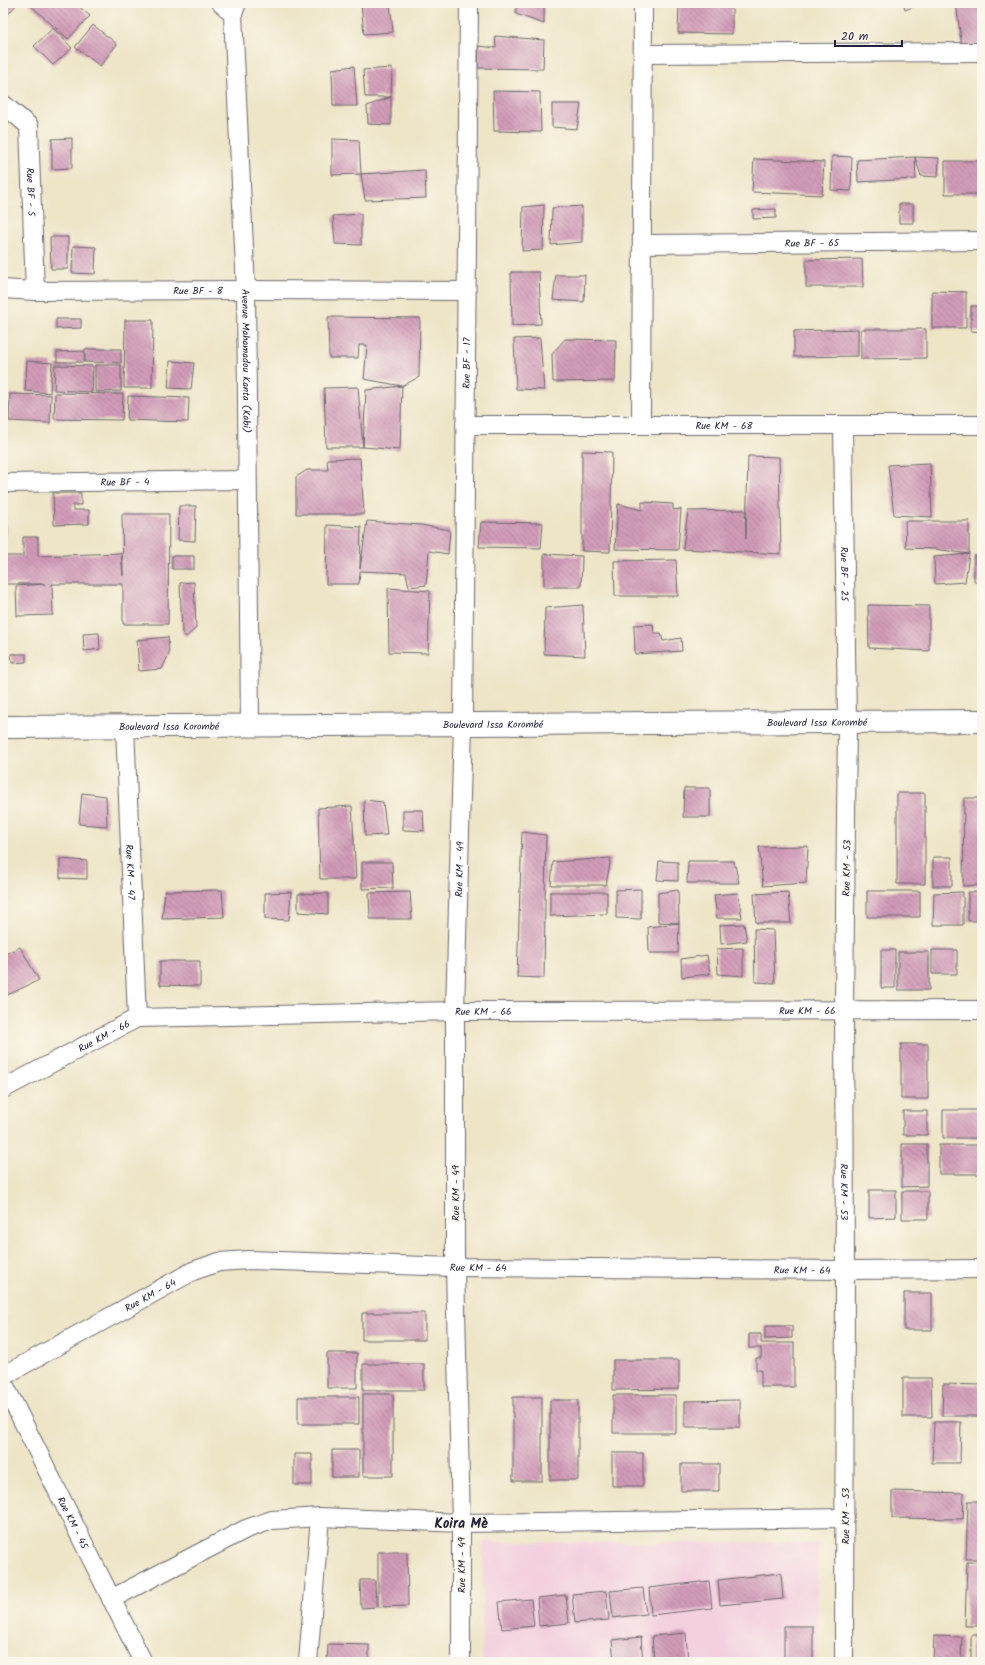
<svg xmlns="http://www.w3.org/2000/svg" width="985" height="1665" font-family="Kalam,sans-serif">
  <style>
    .built { fill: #f3cfdf }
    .building { fill: url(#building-back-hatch) }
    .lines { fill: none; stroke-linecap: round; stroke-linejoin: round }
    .minor-casing { stroke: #69666c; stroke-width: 20 }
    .tertiary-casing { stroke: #69666c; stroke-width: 24 }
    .minor { stroke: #fff; stroke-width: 18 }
    .tertiary { stroke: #fff; stroke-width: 22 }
    .labels { text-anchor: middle; stroke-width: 3.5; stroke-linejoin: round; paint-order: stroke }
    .street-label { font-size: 10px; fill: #22223b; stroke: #fbf7ec }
    .district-label { font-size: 14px; font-weight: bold; fill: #22223b; stroke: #fbf7ec }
  </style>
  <defs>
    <pattern id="building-back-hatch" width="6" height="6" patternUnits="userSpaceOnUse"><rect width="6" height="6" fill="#d19bb8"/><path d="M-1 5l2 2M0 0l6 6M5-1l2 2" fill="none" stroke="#a97e97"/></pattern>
  </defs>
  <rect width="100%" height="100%" fill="#fbf7ec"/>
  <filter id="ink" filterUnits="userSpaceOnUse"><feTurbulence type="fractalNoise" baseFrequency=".025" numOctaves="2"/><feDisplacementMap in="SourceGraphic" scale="8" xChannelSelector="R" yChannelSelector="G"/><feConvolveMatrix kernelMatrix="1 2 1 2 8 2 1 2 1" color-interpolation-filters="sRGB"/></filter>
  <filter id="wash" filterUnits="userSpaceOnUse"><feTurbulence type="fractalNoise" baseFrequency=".012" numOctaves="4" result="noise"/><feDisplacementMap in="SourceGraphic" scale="16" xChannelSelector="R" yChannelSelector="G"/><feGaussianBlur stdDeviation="0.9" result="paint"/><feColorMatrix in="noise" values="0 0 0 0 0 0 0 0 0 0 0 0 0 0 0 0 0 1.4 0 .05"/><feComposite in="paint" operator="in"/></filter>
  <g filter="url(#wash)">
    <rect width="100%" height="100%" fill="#eee5c7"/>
    <path class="built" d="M 483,1542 L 818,1543 L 817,1662 L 482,1662 Z"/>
    <g id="blocks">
      <path class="building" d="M 3,3 L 16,3 L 17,4 L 3,20 Z
        M 28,3 L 75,3 L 90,16 L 68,39 Z
        M 299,3 L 313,3 L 313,7 L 299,8 Z
        M 361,3 L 390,3 L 393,32 L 364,34 Z
        M 516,3 L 531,3 L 544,5 L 544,24 L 516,14 Z
        M 679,3 L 732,3 L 732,34 L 678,33 Z
        M 903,3 L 922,3 L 905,10 Z
        M 956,3 L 982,3 L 982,46 L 962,48 Z
        M 93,25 L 117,44 L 100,66 L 75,47 Z
        M 53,28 L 72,48 L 53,65 L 34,46 Z
        M 495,36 L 544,40 L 543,69 L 478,68 L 479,46 L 496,48 Z
        M 354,66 L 357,106 L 333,106 L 332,69 Z
        M 392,68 L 391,97 L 391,125 L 368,124 L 367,106 L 391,97 L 365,97 L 363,70 Z
        M 493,91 L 540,92 L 541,132 L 494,131 Z
        M 552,104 L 581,104 L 577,129 L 552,127 Z
        M 72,138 L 72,168 L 52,169 L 52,139 Z
        M 332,139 L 359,140 L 361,174 L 332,175 Z
        M 832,156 L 852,157 L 851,191 L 831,190 Z
        M 915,157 L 916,179 L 858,182 L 857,160 L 915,157 L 939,158 L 938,177 L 921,176 Z
        M 754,159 L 824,162 L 822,195 L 752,192 Z
        M 945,161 L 982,161 L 982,194 L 945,194 Z
        M 425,170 L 426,198 L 365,200 L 361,174 Z
        M 899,204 L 913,204 L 913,223 L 899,223 Z
        M 544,205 L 543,250 L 522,251 L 523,207 Z
        M 582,206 L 582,242 L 551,245 L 552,208 Z
        M 776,209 L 776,218 L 753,219 L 753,210 Z
        M 361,214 L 361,245 L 335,244 L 333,216 Z
        M 50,237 L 68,237 L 68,269 L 51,269 Z
        M 73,246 L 96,247 L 95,274 L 72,273 Z
        M 862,259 L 863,287 L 806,287 L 806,260 Z
        M 511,272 L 539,272 L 541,324 L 512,326 Z
        M 556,275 L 585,275 L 584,302 L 553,300 Z
        M 932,291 L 966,292 L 966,328 L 932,328 Z
        M 971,306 L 982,306 L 982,332 L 971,331 Z
        M 328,317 L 420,318 L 419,377 L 402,386 L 400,450 L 363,447 L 326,447 L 324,388 L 358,387 L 363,447 L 366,390 L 402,386 L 364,379 L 367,345 L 359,345 L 358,358 L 329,358 Z
        M 56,319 L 81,319 L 81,328 L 56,329 Z
        M 125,320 L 153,320 L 152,388 L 124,388 Z
        M 858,329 L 858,356 L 794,357 L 794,331 Z
        M 861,329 L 926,329 L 926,358 L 861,359 Z
        M 540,338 L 544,390 L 516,389 L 514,339 Z
        M 565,339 L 616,340 L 615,381 L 553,382 L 552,354 Z
        M 85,349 L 121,349 L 121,363 L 85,362 Z
        M 84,351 L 84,362 L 57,362 L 57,352 Z
        M 27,361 L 52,363 L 50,393 L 25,391 Z
        M 170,361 L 194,363 L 191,389 L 168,388 Z
        M 55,365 L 93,366 L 92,392 L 54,390 Z
        M 95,365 L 121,365 L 121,391 L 95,392 Z
        M 55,393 L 123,394 L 122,420 L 54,419 Z
        M 10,394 L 51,395 L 50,423 L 9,421 Z
        M 128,396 L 189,398 L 188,422 L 127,420 Z
        M 582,451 L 612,452 L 610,552 L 582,551 Z
        M 748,456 L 779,457 L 781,554 L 683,549 L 688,511 L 745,510 L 746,539 Z
        M 360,458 L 364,514 L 296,514 L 296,477 L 307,470 L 328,470 L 327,459 Z
        M 930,463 L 932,517 L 894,515 L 888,465 Z
        M 53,493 L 81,493 L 81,505 L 73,505 L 73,510 L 89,510 L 89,524 L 54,525 Z
        M 642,502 L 673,504 L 673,510 L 681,509 L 678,550 L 615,549 L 618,504 L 642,510 Z
        M 179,506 L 196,506 L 195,541 L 178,540 Z
        M 3,510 L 5,510 L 7,535 L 3,535 Z
        M 122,514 L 169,514 L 168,624 L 123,624 L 123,584 L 52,584 L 53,615 L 17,616 L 16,586 L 45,584 L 3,584 L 3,556 L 23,556 L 23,537 L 38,537 L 38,556 L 121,553 L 123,576 Z
        M 367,521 L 421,525 L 450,530 L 448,554 L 429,551 L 426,585 L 409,587 L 406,573 L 360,571 L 359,584 L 326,584 L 327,525 L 361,527 L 360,569 Z
        M 905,521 L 969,521 L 969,554 L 935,549 L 906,548 Z
        M 481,522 L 543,523 L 541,548 L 479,547 Z
        M 544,554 L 582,556 L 581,587 L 544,587 Z
        M 969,554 L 965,582 L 935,584 L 934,557 Z
        M 172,556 L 194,556 L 194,569 L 172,569 Z
        M 974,556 L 982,556 L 982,582 L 974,582 Z
        M 676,560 L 678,596 L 615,596 L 614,561 Z
        M 194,582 L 196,628 L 186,637 L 182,633 L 180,583 Z
        M 388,588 L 430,591 L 428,653 L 389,652 Z
        M 583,605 L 585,656 L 544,654 L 545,608 Z
        M 868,605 L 929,606 L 929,651 L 869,648 Z
        M 653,624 L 654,633 L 661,633 L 663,641 L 681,638 L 682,651 L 635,654 L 634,625 Z
        M 99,633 L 100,649 L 84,651 L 83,634 Z
        M 168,637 L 169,654 L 162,669 L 139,671 L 137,640 Z
        M 11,654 L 26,654 L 26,662 L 12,663 Z
        M 684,788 L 710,788 L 710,817 L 683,817 Z
        M 82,793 L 106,796 L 107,826 L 79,824 Z
        M 897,793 L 925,793 L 925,884 L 897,884 Z
        M 964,798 L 982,798 L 982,885 L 963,886 Z
        M 364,800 L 383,802 L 387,835 L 365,836 Z
        M 352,806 L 356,879 L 320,879 L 318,808 Z
        M 403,810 L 423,810 L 424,831 L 403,830 Z
        M 522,832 L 546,835 L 544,978 L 517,977 Z
        M 808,846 L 806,883 L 763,886 L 759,847 Z
        M 933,857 L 952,857 L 952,886 L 933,886 Z
        M 611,858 L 606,885 L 551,885 L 553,862 Z
        M 60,859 L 87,861 L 87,879 L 60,878 Z
        M 659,861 L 678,862 L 678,881 L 657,880 Z
        M 688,861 L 734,861 L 739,883 L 687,883 Z
        M 362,862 L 392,862 L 393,888 L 362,889 Z
        M 641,889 L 641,919 L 616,918 L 616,890 Z
        M 222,890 L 224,917 L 162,919 L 165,891 Z
        M 678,890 L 679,923 L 658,922 L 658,893 Z
        M 867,891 L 920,891 L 920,917 L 867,917 Z
        M 291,892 L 289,920 L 265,919 L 265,893 Z
        M 410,892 L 412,919 L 370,919 L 369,893 Z
        M 550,892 L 607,892 L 607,914 L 550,916 Z
        M 788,892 L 791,923 L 756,923 L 754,894 Z
        M 963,892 L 963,925 L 933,925 L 934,893 Z
        M 968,892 L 982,892 L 982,921 L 968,921 Z
        M 328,893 L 328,914 L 298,912 L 298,894 Z
        M 738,893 L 742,918 L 717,918 L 714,895 Z
        M 679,923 L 678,953 L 649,953 L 648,927 Z
        M 744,924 L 747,941 L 721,944 L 720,925 Z
        M 754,929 L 773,930 L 775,983 L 755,982 Z
        M 20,947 L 39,980 L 3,997 L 3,955 Z
        M 743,948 L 743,976 L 718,974 L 717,949 Z
        M 881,950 L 895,950 L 895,988 L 881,988 Z
        M 932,950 L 957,950 L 957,974 L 932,974 Z
        M 898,952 L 929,952 L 929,990 L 898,990 Z
        M 707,955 L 710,974 L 682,977 L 681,959 Z
        M 160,961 L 200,961 L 200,986 L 160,985 Z
        M 901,1044 L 928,1044 L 928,1099 L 901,1099 Z
        M 943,1110 L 982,1110 L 982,1138 L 943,1138 Z
        M 903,1111 L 927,1111 L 927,1135 L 903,1135 Z
        M 902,1144 L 927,1144 L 927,1186 L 902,1187 Z
        M 939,1145 L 982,1145 L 982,1174 L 939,1174 Z
        M 869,1190 L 896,1190 L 896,1217 L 869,1218 Z
        M 902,1191 L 928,1191 L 928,1219 L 902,1219 Z
        M 904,1293 L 932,1293 L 932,1330 L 904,1330 Z
        M 362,1313 L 425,1313 L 425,1340 L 362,1340 Z
        M 765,1326 L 792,1326 L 792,1338 L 765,1339 Z
        M 749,1334 L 761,1334 L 761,1343 L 794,1343 L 794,1387 L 761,1387 L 761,1370 L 756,1370 L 756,1358 L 761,1358 L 761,1348 L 749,1348 Z
        M 327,1353 L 357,1353 L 357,1388 L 327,1388 Z
        M 613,1360 L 679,1360 L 679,1389 L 613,1390 Z
        M 363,1364 L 424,1364 L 424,1390 L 363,1390 Z
        M 903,1378 L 931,1378 L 932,1417 L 903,1417 Z
        M 943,1384 L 982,1385 L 982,1416 L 942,1416 Z
        M 363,1394 L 393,1394 L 393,1476 L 363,1476 Z
        M 613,1395 L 676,1395 L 676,1433 L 613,1433 Z
        M 298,1397 L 359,1397 L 359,1424 L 298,1424 Z
        M 513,1397 L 542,1397 L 542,1481 L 513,1481 Z
        M 550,1400 L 578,1400 L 578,1480 L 550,1480 Z
        M 740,1400 L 740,1427 L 685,1427 L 685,1401 Z
        M 934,1422 L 961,1422 L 960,1463 L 932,1463 Z
        M 332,1450 L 359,1450 L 359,1477 L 332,1477 Z
        M 612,1453 L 643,1453 L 643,1486 L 612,1486 Z
        M 294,1454 L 312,1454 L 312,1485 L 294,1485 Z
        M 681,1464 L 719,1464 L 719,1491 L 681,1491 Z
        M 892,1491 L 964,1493 L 963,1519 L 892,1518 Z
        M 968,1501 L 982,1501 L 982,1559 L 966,1559 Z
        M 378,1552 L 407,1552 L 408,1606 L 378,1607 Z
        M 967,1562 L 982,1562 L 982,1626 L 965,1626 Z
        M 781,1573 L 783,1599 L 720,1605 L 718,1580 Z
        M 360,1580 L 375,1580 L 376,1607 L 361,1608 Z
        M 709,1581 L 712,1608 L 651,1615 L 649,1588 Z
        M 643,1588 L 646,1614 L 613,1618 L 610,1591 Z
        M 606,1591 L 609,1620 L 575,1623 L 572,1594 Z
        M 566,1595 L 569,1623 L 539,1626 L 537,1598 Z
        M 531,1599 L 534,1626 L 502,1629 L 499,1602 Z
        M 784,1626 L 813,1626 L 813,1662 L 784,1662 Z
        M 686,1633 L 688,1662 L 654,1662 L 652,1636 Z
        M 971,1635 L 982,1635 L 982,1660 L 971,1660 Z
        M 934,1636 L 962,1637 L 961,1662 L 933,1662 Z
        M 641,1637 L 643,1662 L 614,1662 L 612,1640 Z
        M 328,1644 L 369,1645 L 369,1662 L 327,1662 Z"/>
    </g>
  </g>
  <g filter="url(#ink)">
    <use href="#blocks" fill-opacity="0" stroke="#69666c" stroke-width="1"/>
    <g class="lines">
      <defs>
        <g id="minor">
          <path d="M 221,3 L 233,14"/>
          <path id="s1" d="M 237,3 L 233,14 L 246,290 L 250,725"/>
          <path d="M 643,54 L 982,52"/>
          <path id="s2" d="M 3,104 L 29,126 L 35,291"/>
          <path id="s3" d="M 642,244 L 982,241"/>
          <path id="s4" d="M 3,289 L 35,291 L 246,290 L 466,291"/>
          <path id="s5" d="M 465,425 L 982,425"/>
          <path d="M 641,425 L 643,3"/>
          <path id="s6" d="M 843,425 L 847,722 L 844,1009 L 845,1270 L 844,1662"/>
          <path id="s7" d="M 3,483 L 247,480"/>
          <path id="s8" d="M 125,726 L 137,1018"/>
          <path id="s9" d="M 3,1089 L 137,1018 L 455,1011 L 982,1010"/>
          <path id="s10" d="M 3,1376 L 193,1271 L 219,1262 L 248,1260 L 455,1267 L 845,1270 L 982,1269"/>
          <path id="s11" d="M 3,1382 L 143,1662"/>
          <path d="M 111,1599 L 246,1529 L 272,1520 L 320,1517 L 461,1523 L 845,1518"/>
          <path d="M 308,1662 L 320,1517"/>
          <path id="s12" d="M 461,1662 L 461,1523 L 455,1267 L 455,1011 L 463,724 L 469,3"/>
        </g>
        <g id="tertiary">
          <path id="s13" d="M 3,727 L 982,721"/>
        </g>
      </defs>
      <use href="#minor" class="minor-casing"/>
      <use href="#tertiary" class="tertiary-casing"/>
      <use href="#minor" class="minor"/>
      <use href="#tertiary" class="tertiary"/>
    </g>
  </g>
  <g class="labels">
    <g class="street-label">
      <text dy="4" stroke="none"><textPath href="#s2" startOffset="100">Rue BF - 5</textPath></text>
      <text dy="4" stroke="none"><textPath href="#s3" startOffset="170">Rue BF - 65</textPath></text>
      <text dy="4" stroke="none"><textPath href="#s4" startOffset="195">Rue BF - 8</textPath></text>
      <text dy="4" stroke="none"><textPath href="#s1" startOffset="359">Avenue Mahamadou Kanta (Kabi)</textPath></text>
      <text dy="4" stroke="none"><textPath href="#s12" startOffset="1299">Rue BF - 17</textPath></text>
      <text dy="4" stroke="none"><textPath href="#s5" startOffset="259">Rue KM - 68</textPath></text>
      <text dy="4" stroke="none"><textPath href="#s7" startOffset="122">Rue BF - 4</textPath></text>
      <text dy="4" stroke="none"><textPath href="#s6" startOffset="149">Rue BF - 25</textPath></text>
      <text dy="4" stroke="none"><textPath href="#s13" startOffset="814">Boulevard Issa Korombé</textPath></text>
      <text dy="4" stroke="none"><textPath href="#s13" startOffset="490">Boulevard Issa Korombé</textPath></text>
      <text dy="4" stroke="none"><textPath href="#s13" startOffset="166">Boulevard Issa Korombé</textPath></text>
      <text transform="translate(846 868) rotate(-89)" y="4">Rue KM - 53</text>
      <text dy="4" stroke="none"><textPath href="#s12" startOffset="793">Rue KM - 49</textPath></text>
      <text dy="4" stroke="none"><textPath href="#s8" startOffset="146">Rue KM - 47</textPath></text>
      <text dy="4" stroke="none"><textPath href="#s9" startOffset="822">Rue KM - 66</textPath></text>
      <text dy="4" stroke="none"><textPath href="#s9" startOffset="498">Rue KM - 66</textPath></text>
      <text dy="4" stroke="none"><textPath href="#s9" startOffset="114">Rue KM - 66</textPath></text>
      <text dy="4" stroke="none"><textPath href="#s6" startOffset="767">Rue KM - 53</textPath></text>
      <text transform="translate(455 1193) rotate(-90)" y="4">Rue KM - 49</text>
      <text dy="4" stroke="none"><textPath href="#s10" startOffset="504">Rue KM - 64</textPath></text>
      <text dy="4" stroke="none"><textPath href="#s10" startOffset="828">Rue KM - 64</textPath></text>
      <text dy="4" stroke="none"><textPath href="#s10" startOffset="168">Rue KM - 64</textPath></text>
      <text transform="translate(845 1516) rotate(-90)" y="4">Rue KM - 53</text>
      <text dy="4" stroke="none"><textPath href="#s11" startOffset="157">Rue KM - 45</textPath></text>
      <text transform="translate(461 1565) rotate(-90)" y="4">Rue KM - 49</text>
    </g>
    <g class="district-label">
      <text x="461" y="1528">Koira Mè</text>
    </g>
  </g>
  <rect width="985" height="1665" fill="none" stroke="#fbf7ec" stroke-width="16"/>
  <path d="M835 40v6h67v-6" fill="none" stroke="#22223b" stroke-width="2"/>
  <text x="841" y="40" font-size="12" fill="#22223b" stroke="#fbf7ec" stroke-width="3" paint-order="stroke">20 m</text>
</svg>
